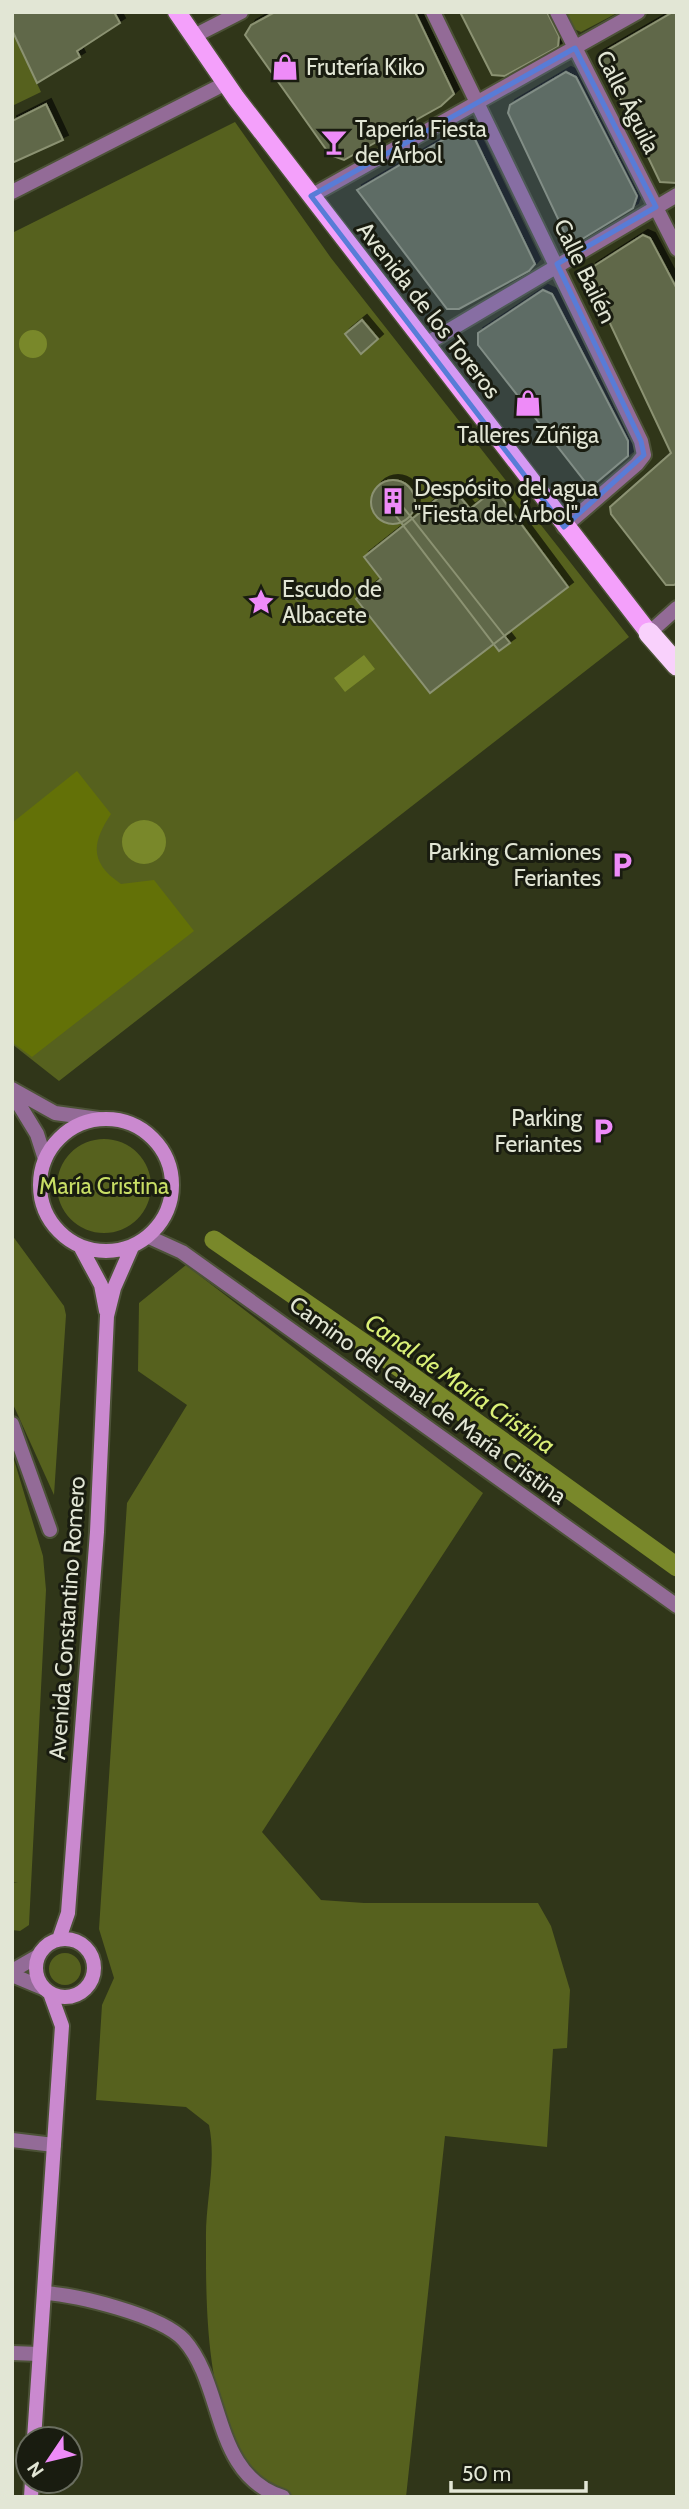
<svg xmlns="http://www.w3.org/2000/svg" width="689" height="2509" font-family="Cabin,sans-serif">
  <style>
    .green { fill: #56611e }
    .forest { fill: #637107 }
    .water { fill: #79882a }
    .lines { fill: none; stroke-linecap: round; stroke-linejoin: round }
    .canal { stroke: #79882a; stroke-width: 19 }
    .building { fill: #616849; stroke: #8b9272; stroke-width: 2; filter: url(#shadow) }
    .street-casing { stroke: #4c5237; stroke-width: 18 }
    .secondary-casing { stroke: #4c5237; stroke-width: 18 }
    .primary-casing { stroke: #4c5237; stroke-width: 21 }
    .highway-casing { stroke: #4c5237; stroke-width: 24 }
    .street { stroke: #936b97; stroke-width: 14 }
    .secondary { stroke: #ca89cf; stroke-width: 14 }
    .primary { stroke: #f4a0fb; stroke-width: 18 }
    .highway { stroke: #f9d1fc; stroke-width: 21 }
    .marked { fill: #587cd7; fill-opacity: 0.2; stroke: #587cd7; stroke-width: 5; stroke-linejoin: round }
    .labels { text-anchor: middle; stroke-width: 6; stroke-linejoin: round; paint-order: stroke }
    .poi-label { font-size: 23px; fill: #e2e6d5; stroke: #191c10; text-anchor: start }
    .street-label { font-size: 23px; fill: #e2e6d5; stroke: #191c10 }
    .park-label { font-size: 23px; fill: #c8de65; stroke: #191c10 }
    .water-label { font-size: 24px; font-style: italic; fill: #daf077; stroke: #191c10 }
  </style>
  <defs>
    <filter id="shadow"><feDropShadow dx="5" dy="-5" stdDeviation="0" flood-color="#0009"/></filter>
  </defs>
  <rect width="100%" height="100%" fill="#303619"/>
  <path class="green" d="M 566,12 L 619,12 L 581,32 L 574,29 Z
    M 12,30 L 41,92 L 12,106 Z
    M 235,122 L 331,258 L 629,637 L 59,1081 L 12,1044 L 12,233 Z
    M57 1186a47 47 0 1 1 94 0a47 47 0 1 1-94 0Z
    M 12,1235 L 64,1306 L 66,1315 L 54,1495 L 12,1402 Z
    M 186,1265 L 483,1493 L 262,1832 L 321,1900 L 364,1903 L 538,1903 L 551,1926 L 570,1990 L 567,2048 L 553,2049 L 547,2147 L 445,2136 L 406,2497 C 380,2497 317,2502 294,2496 C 204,2472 206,2316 206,2241 C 205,2202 217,2164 209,2125 L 186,2107 L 96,2100 L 102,2005 L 114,1978 L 99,1929 L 127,1503 L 187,1405 L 138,1371 L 139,1303 Z
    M 12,1453 L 43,1556 L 46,1590 L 29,1925 L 20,1931 L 12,1930 L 12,1883 L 18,1883 L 12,1882 Z
    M49 1969a16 16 0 1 1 32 0a16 16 0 1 1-32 0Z"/>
  <path class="forest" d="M 77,771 L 111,814 C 91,844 90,863 121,884 L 154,880 L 194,931 L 32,1057 L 12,1042 L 12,823 Z"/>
  <path class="water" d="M19 344a14 14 0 1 1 28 0a14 14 0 1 1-28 0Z
    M 364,655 L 375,669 L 345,692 L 334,678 Z
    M122 842a22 22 0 1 1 44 0a22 22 0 1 1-44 0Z"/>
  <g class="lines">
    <path class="canal" d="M 214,1240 L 413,1377 L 677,1567"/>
  </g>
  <path class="building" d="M 12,12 L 114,12 L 120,23 L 77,51 L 80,57 L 37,83 L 12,30 Z
    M 275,12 L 415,12 L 454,94 L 441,106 L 344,160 L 330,155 L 245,35 L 251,25 Z
    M 460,12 L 547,12 L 559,36 L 558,47 L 505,76 L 492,75 Z
    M 673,12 L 677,12 L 676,183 L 660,182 L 599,55 Z
    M 566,72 L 576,77 L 637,196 L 633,208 L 579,241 L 567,238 L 508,113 L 510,105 Z
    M 46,104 L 63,140 L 12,163 L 12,121 Z
    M 465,127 L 471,131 L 535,264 L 529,271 L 459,309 L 447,309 L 357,190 Z
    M 643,235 L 650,238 L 677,289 L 677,583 L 674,585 L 666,585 L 611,514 L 610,507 L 671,453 L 590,281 L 591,268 Z
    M 543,290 L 552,294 L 628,441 L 628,456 L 590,488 L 478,345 L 478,333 Z
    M 362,320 L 378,339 L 361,354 L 345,334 Z
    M371 502a22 22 0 1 1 44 0a22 22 0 1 1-44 0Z
    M 452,487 L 470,509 L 495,489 L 568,587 L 430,693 L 356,599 L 381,579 L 364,557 Z
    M 403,507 L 510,643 L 499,651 L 393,512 Z"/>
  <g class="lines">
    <defs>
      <path id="street" d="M 433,12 L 641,441 L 644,455 L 637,464 L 564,527
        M 557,12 L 677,249
        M 194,36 L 241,12
        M 12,192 L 226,83
        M 311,196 L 638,12
        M 426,344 L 677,195
        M 649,633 L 677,608
        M 12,1089 L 55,1113 L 99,1119
        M 12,1093 L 37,1134 L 45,1159
        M 149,1237 L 182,1252 L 677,1606
        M 12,1424 L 50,1530
        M 12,1971 L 38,1956
        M 12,1975 L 43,1988
        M 12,2140 L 54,2145
        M 44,2293 C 77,2295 161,2315 184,2340 C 225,2386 212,2475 283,2497
        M 12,2353 L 39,2354"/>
      <path id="secondary" d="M40 1185a66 66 0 1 1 132 0a66 66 0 1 1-132 0Z
        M 80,1246 L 101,1285 L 106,1311
        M36 1968a29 29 0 1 1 58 0a29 29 0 1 1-58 0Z
        M 59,1939 L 68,1913 L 97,1532 L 107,1316 L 114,1288 L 132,1247
        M 34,2439 L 62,2026 L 50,1993
        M 31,2497 L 32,2481"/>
      <path id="primary" d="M 177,12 L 236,98 L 649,633"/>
      <path id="highway" d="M 649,633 L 677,665"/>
    </defs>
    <use href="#street" class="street-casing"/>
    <use href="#secondary" class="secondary-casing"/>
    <use href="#primary" class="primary-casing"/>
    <use href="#highway" class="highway-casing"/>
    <use href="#street" class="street"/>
    <use href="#secondary" class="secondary"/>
    <use href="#primary" class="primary"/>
    <use href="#highway" class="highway"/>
  </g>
  <path class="marked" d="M 575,48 L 656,207 L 557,264 L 641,441 L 644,455 L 564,527 L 311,196 Z"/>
  <defs>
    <symbol id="shop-bare" viewBox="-9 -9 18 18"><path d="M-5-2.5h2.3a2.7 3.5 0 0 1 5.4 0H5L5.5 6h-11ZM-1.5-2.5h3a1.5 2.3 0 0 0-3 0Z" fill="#ee8bf8" stroke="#191c10" stroke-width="2.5" paint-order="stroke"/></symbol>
    <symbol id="bar-bare" viewBox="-9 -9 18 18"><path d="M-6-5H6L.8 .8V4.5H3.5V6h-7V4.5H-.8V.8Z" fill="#ee8bf8" stroke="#191c10" stroke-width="2.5" paint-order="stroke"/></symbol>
    <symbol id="building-bare" viewBox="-9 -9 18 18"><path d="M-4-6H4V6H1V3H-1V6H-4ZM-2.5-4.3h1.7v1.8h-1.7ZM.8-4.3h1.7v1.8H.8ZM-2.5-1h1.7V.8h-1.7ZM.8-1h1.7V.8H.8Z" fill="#ee8bf8" stroke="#191c10" stroke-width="2.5" paint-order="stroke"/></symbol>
    <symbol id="sight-bare" viewBox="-9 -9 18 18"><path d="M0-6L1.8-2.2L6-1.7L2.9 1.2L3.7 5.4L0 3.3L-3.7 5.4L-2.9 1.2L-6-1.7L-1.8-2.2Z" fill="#ee8bf8" stroke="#191c10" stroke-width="2.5" paint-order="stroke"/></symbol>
    <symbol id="parking-bare" viewBox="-9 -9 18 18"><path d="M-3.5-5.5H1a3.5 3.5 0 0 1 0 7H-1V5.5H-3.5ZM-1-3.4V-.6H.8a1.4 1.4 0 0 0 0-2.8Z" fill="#ee8bf8" stroke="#191c10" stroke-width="2.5" paint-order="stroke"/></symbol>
  </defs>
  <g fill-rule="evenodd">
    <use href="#shop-bare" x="266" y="48" width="38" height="38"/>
    <use href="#bar-bare" x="315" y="123" width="38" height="38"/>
    <use href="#shop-bare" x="509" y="384" width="38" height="38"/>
    <use href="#building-bare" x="374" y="482" width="38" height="38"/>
    <use href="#sight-bare" x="242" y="583" width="38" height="38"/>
    <use href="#parking-bare" x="603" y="846" width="38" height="38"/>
    <use href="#parking-bare" x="584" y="1112" width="38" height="38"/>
  </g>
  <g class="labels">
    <g class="poi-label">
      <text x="306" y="75">Frutería Kiko</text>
      <text x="355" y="137">Tapería Fiesta<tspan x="355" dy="26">del Árbol</tspan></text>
      <text x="528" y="443" text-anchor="middle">Talleres Zúñiga</text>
      <text x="414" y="496">Despósito del agua<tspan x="414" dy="26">"Fiesta del Árbol"</tspan></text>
      <text x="282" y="597">Escudo de<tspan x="282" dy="26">Albacete</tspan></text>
      <text x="601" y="860" text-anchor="end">Parking Camiones<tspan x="601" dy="26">Feriantes</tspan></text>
      <text x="582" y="1126" text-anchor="end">Parking<tspan x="582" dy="26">Feriantes</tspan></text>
    </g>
    <g class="street-label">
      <text transform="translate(628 102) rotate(63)" y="8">Calle Águila</text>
      <text transform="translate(585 271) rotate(64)" y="8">Calle Bailén</text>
      <text transform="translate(429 310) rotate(52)" y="8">Avenida de los Toreros</text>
      <text transform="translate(428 1400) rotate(36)" y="8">Camino del Canal de María Cristina</text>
      <text transform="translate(67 1618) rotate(-86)" y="8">Avenida Constantino Romero</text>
    </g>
    <g class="park-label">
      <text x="104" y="1194">María Cristina</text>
    </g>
    <g class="water-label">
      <text transform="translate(460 1384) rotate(35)" y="8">Canal de María Cristina</text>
    </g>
  </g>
  <rect width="689" height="2509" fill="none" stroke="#e2e6d5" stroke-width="28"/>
  <g transform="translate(49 2460) rotate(235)"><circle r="33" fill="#191c10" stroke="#696d5f" stroke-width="2"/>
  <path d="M0-5L12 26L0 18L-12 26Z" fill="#ee8bf8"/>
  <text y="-10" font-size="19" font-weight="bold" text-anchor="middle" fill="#e2e6d5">N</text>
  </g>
  <path d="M451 2481v10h135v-10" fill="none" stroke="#e2e6d5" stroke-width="3.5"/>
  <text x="462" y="2481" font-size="21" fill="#e2e6d5" stroke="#191c10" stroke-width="5" paint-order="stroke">50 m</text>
</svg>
